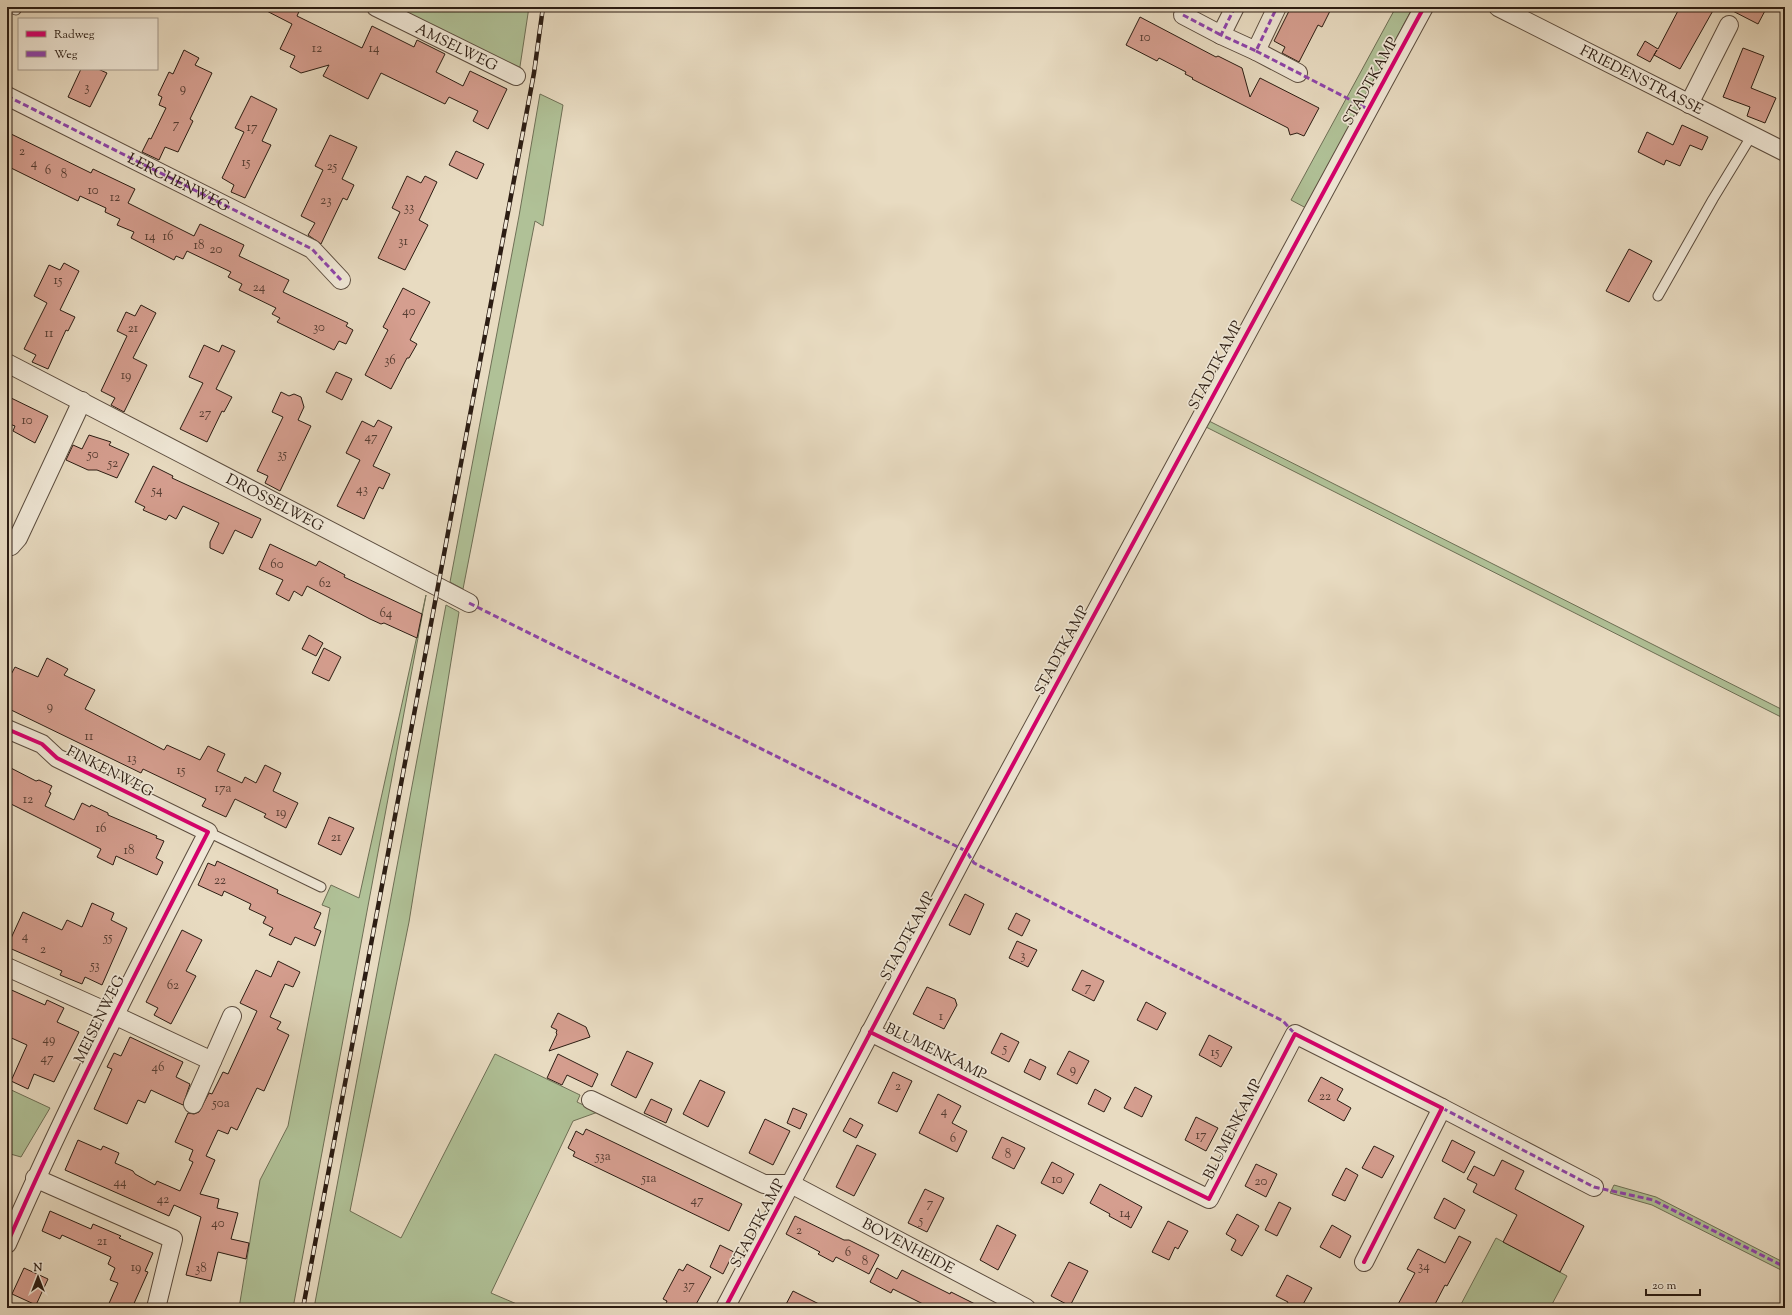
<svg xmlns="http://www.w3.org/2000/svg" width="1792" height="1315" font-family="'Sorts Mill Goudy',serif">
  <style>
    .green { fill: #b0c197; stroke: #6e6f55 }
    .building { fill: #d59e8f; stroke: #2c1d13 }
    .lines { fill: none; stroke-linecap: round; stroke-linejoin: round }
    .service-casing { stroke: #5b4c3e; stroke-width: 11 }
    .minor-casing { stroke: #5b4c3e; stroke-width: 20 }
    .service { stroke: #f0e8d7; stroke-width: 9 }
    .minor { stroke: #f0e8d7; stroke-width: 18 }
    .rail-casing { stroke: #2c1d13; stroke-width: 4.5 }
    .rail { stroke: #f0e8d7; stroke-width: 3; stroke-dasharray: 9; stroke-linecap: butt }
    .quiet { stroke: #8e44ad; stroke-width: 3; stroke-dasharray: 6 3; stroke-linecap: butt }
    .cycleway-casing { stroke: #f0e8d7; stroke-width: 6 }
    .cycleway { stroke: #d6006c; stroke-width: 4 }
    .labels { text-anchor: middle; stroke-width: 3.5; stroke-linejoin: round; paint-order: stroke }
    .number-label { font-size: 13px; fill: #563d32 }
    .street-label { font-size: 15px; fill: #2c1d13; stroke: #f0e8d7 }
  </style>
  <rect width="100%" height="100%" fill="#e8dbc1"/>
  <filter id="stains"><feTurbulence type="fractalNoise" baseFrequency=".005" numOctaves="4"/><feColorMatrix values="0 0 0 0 .2 0 0 0 0 .09 0 0 0 0 .02 0 0 0 .5 -.17"/></filter>
  <radialGradient id="worn" r=".72"><stop offset=".6" stop-color="#630" stop-opacity="0"/><stop offset="1" stop-color="#630" stop-opacity=".3"/></radialGradient>
  <path class="green" d="M 388,7 L 529,7 L 519,73 Z
    M 1396,7 L 1413,7 L 1306,208 L 1291,200 Z
    M 540,94 L 563,105 L 543,226 L 535,221 L 463,589 L 450,582 L 519,216 Z
    M 1209,421 L 1785,711 L 1785,719 L 1206,427 Z
    M 426,595 L 293,1308 L 239,1308 L 260,1180 L 288,1126 L 330,908 L 322,905 L 331,885 L 359,898 Z
    M 446,605 L 459,612 L 409,922 L 350,1211 L 401,1238 L 495,1054 L 580,1095 L 577,1102 L 598,1112 L 573,1121 L 491,1293 L 526,1308 L 314,1308 Z
    M 7,1088 L 50,1108 L 21,1157 L 7,1153 Z
    M 1614,1185 L 1656,1197 L 1785,1263 L 1785,1272 L 1652,1205 L 1610,1193 Z
    M 1496,1238 L 1567,1276 L 1550,1308 L 1459,1308 Z"/>
  <path class="building" d="M 259,7 L 301,7 L 297,16 L 362,48 L 372,26 L 414,47 L 417,40 L 445,54 L 436,72 L 463,86 L 470,71 L 507,89 L 488,129 L 473,121 L 478,111 L 449,97 L 445,104 L 381,73 L 368,99 L 323,76 L 329,65 L 301,73 L 290,67 L 295,56 L 280,49 L 292,24 Z
    M 1291,7 L 1332,7 L 1322,27 L 1318,25 L 1299,62 L 1282,53 L 1285,47 L 1274,41 Z
    M 1680,7 L 1715,7 L 1680,69 L 1654,55 L 1657,50 L 1650,62 L 1637,55 L 1645,41 L 1658,49 Z
    M 1725,7 L 1767,7 L 1758,24 Z
    M 1140,17 L 1216,57 L 1218,56 L 1242,68 L 1250,97 L 1260,78 L 1319,108 L 1304,136 L 1297,133 L 1290,135 L 1288,128 L 1192,79 L 1193,78 L 1185,74 L 1186,72 L 1159,58 L 1157,61 L 1126,45 Z
    M 1743,48 L 1764,56 L 1751,88 L 1776,98 L 1765,123 L 1747,116 L 1750,107 L 1723,97 Z
    M 184,50 L 199,58 L 195,65 L 212,73 L 190,119 L 193,121 L 178,152 L 165,147 L 159,160 L 142,152 L 149,138 L 151,139 L 166,108 L 159,105 L 162,97 L 158,95 L 169,72 L 173,74 Z
    M 81,69 L 98,69 L 107,73 L 90,107 L 68,97 Z
    M 251,96 L 277,109 L 262,141 L 271,145 L 245,198 L 231,192 L 234,185 L 222,178 L 244,132 L 235,128 Z
    M 1682,125 L 1708,137 L 1702,150 L 1690,145 L 1680,166 L 1666,160 L 1664,165 L 1638,152 L 1647,132 L 1673,145 Z
    M 7,132 L 91,173 L 93,169 L 135,189 L 128,203 L 194,236 L 200,224 L 244,245 L 239,256 L 289,280 L 283,292 L 348,323 L 346,326 L 353,330 L 346,344 L 339,341 L 334,350 L 277,322 L 280,318 L 272,314 L 276,308 L 239,290 L 242,284 L 228,277 L 231,272 L 187,251 L 183,259 L 176,256 L 174,260 L 131,238 L 134,232 L 117,225 L 120,219 L 105,212 L 106,208 L 80,196 L 78,201 L 7,166 Z
    M 330,135 L 357,147 L 342,179 L 354,185 L 347,200 L 343,198 L 321,244 L 308,235 L 315,223 L 301,216 L 323,170 L 315,166 Z
    M 456,151 L 484,164 L 477,179 L 449,165 Z
    M 407,176 L 421,183 L 425,176 L 437,182 L 419,220 L 428,225 L 405,270 L 378,258 L 400,212 L 392,208 Z
    M 1629,249 L 1652,261 L 1629,302 L 1606,291 Z
    M 64,263 L 79,271 L 60,310 L 75,317 L 68,331 L 66,330 L 48,369 L 32,362 L 36,355 L 24,349 L 47,303 L 34,296 L 49,265 L 60,270 Z
    M 403,288 L 430,302 L 410,340 L 417,344 L 409,358 L 407,358 L 391,389 L 365,375 L 388,330 L 383,327 Z
    M 141,305 L 156,313 L 133,358 L 147,365 L 124,412 L 111,405 L 115,398 L 101,391 L 127,336 L 117,331 L 126,312 L 135,316 Z
    M 204,345 L 219,352 L 222,345 L 235,351 L 216,389 L 232,397 L 224,412 L 222,411 L 207,442 L 180,429 L 203,383 L 189,377 Z
    M 336,372 L 352,379 L 342,400 L 326,392 Z
    M 281,392 L 289,396 L 294,394 L 301,397 L 304,407 L 298,420 L 311,426 L 280,491 L 265,483 L 268,476 L 257,471 L 283,417 L 272,412 Z
    M 7,396 L 48,416 L 35,443 L 13,431 L 15,426 L 7,423 Z
    M 378,420 L 392,427 L 373,466 L 390,474 L 383,489 L 379,487 L 364,519 L 337,506 L 360,460 L 346,453 L 362,421 L 374,427 Z
    M 89,435 L 111,442 L 109,445 L 129,454 L 117,478 L 97,470 L 88,470 L 66,460 L 73,445 L 82,449 Z
    M 153,466 L 173,476 L 172,478 L 261,519 L 252,538 L 235,530 L 223,554 L 210,548 L 210,542 L 219,523 L 183,506 L 176,519 L 169,515 L 166,520 L 143,510 L 145,507 L 135,502 Z
    M 270,544 L 316,566 L 319,561 L 345,575 L 344,577 L 422,614 L 417,638 L 384,623 L 381,624 L 370,619 L 307,586 L 302,596 L 294,591 L 289,601 L 276,594 L 283,580 L 259,569 Z
    M 309,635 L 323,643 L 316,656 L 302,649 Z
    M 324,648 L 341,657 L 329,681 L 312,673 Z
    M 47,658 L 68,669 L 64,675 L 95,690 L 85,709 L 164,750 L 167,745 L 200,760 L 208,746 L 225,754 L 217,771 L 242,783 L 245,777 L 256,783 L 265,765 L 281,773 L 273,791 L 298,803 L 286,828 L 264,817 L 266,814 L 235,799 L 226,817 L 202,806 L 206,799 L 143,769 L 141,773 L 7,708 L 7,682 L 15,667 L 38,677 Z
    M 7,766 L 36,781 L 39,780 L 52,786 L 49,792 L 51,793 L 45,806 L 74,820 L 82,803 L 90,807 L 91,805 L 108,813 L 108,815 L 157,836 L 156,838 L 164,841 L 156,858 L 163,862 L 157,875 L 116,856 L 113,865 L 97,857 L 101,849 L 7,802 Z
    M 329,817 L 354,828 L 341,855 L 318,844 Z
    M 217,861 L 278,890 L 277,893 L 321,913 L 314,928 L 321,931 L 315,946 L 295,937 L 291,945 L 269,935 L 273,928 L 263,923 L 266,917 L 249,909 L 251,904 L 224,891 L 222,896 L 198,885 L 208,863 L 215,866 Z
    M 965,894 L 984,904 L 970,935 L 949,925 Z
    M 92,903 L 114,913 L 111,920 L 127,928 L 102,985 L 85,977 L 82,984 L 60,975 L 62,971 L 7,947 L 23,912 L 62,930 L 67,920 L 82,927 Z
    M 1016,913 L 1030,920 L 1022,936 L 1008,929 Z
    M 182,930 L 202,940 L 186,971 L 196,976 L 171,1024 L 154,1015 L 158,1008 L 146,1002 Z
    M 1017,941 L 1037,950 L 1028,967 L 1009,958 Z
    M 278,961 L 300,972 L 293,987 L 285,984 L 270,1017 L 281,1022 L 277,1029 L 289,1035 L 264,1091 L 257,1088 L 237,1130 L 231,1127 L 228,1134 L 218,1130 L 206,1156 L 215,1160 L 200,1194 L 219,1199 L 217,1208 L 238,1213 L 231,1239 L 249,1243 L 246,1259 L 218,1252 L 211,1281 L 186,1275 L 201,1217 L 174,1205 L 169,1216 L 65,1170 L 78,1140 L 101,1150 L 103,1146 L 119,1153 L 115,1163 L 133,1171 L 135,1174 L 155,1185 L 157,1181 L 180,1191 L 193,1162 L 189,1160 L 193,1150 L 175,1142 L 188,1113 L 194,1114 L 199,1112 L 209,1093 L 212,1094 L 223,1072 L 228,1074 L 257,1011 L 240,1003 L 256,970 L 271,977 Z
    M 1082,970 L 1104,981 L 1094,1001 L 1072,990 Z
    M 927,987 L 955,999 L 957,1005 L 944,1029 L 913,1014 Z
    M 7,988 L 45,1005 L 47,1000 L 64,1008 L 57,1022 L 79,1032 L 54,1082 L 34,1074 L 28,1089 L 11,1081 L 27,1045 L 7,1036 Z
    M 1146,1002 L 1166,1013 L 1157,1030 L 1137,1020 Z
    M 558,1013 L 586,1027 L 590,1037 L 549,1051 L 557,1034 L 556,1033 L 557,1030 L 551,1027 Z
    M 1001,1033 L 1019,1042 L 1009,1062 L 991,1053 Z
    M 1209,1035 L 1232,1047 L 1221,1067 L 1199,1055 Z
    M 130,1037 L 183,1062 L 176,1077 L 190,1084 L 183,1105 L 151,1090 L 145,1103 L 138,1100 L 127,1124 L 94,1109 L 112,1069 L 107,1067 L 114,1053 L 121,1056 Z
    M 627,1051 L 653,1063 L 636,1098 L 611,1085 Z
    M 1069,1051 L 1089,1061 L 1077,1084 L 1057,1074 Z
    M 558,1054 L 598,1074 L 592,1087 L 567,1075 L 562,1085 L 547,1078 Z
    M 1030,1059 L 1046,1067 L 1040,1080 L 1024,1072 Z
    M 893,1072 L 912,1081 L 897,1112 L 878,1103 Z
    M 1321,1077 L 1343,1089 L 1337,1100 L 1351,1108 L 1344,1121 L 1308,1101 Z
    M 700,1080 L 725,1092 L 708,1127 L 683,1114 Z
    M 1135,1087 L 1152,1096 L 1142,1117 L 1124,1108 Z
    M 1095,1089 L 1111,1098 L 1104,1112 L 1088,1104 Z
    M 938,1094 L 961,1106 L 952,1123 L 967,1131 L 957,1152 L 919,1133 Z
    M 651,1099 L 672,1109 L 666,1123 L 644,1113 Z
    M 793,1108 L 807,1114 L 800,1129 L 787,1123 Z
    M 1196,1117 L 1218,1128 L 1206,1151 L 1185,1140 Z
    M 850,1118 L 863,1125 L 856,1138 L 843,1131 Z
    M 765,1119 L 790,1131 L 773,1165 L 749,1153 Z
    M 586,1129 L 742,1204 L 729,1231 L 573,1156 L 575,1152 L 568,1148 L 576,1131 L 583,1135 Z
    M 1002,1137 L 1025,1148 L 1014,1169 L 992,1158 Z
    M 1452,1140 L 1475,1152 L 1464,1173 L 1442,1161 Z
    M 857,1145 L 876,1154 L 854,1196 L 836,1187 Z
    M 1374,1146 L 1394,1156 L 1382,1178 L 1362,1168 Z
    M 1502,1160 L 1524,1171 L 1515,1189 L 1584,1226 L 1560,1272 L 1503,1242 L 1517,1215 L 1473,1192 L 1477,1184 L 1467,1179 L 1474,1166 L 1494,1176 Z
    M 1052,1162 L 1074,1174 L 1063,1194 L 1041,1183 Z
    M 1256,1164 L 1277,1174 L 1266,1197 L 1245,1186 Z
    M 1346,1168 L 1358,1175 L 1345,1201 L 1332,1195 Z
    M 1100,1184 L 1142,1207 L 1131,1228 L 1109,1216 L 1110,1214 L 1090,1203 Z
    M 925,1189 L 944,1198 L 927,1232 L 908,1223 Z
    M 1444,1198 L 1465,1210 L 1455,1229 L 1434,1218 Z
    M 1279,1202 L 1291,1208 L 1277,1236 L 1265,1230 Z
    M 50,1211 L 91,1229 L 93,1224 L 121,1236 L 119,1238 L 153,1253 L 145,1271 L 148,1272 L 132,1308 L 107,1308 L 118,1283 L 110,1280 L 115,1268 L 108,1264 L 111,1257 L 62,1235 L 60,1239 L 42,1231 Z
    M 1237,1214 L 1259,1226 L 1242,1256 L 1231,1250 L 1236,1240 L 1226,1234 Z
    M 795,1216 L 844,1240 L 849,1240 L 879,1255 L 869,1274 L 836,1257 L 833,1262 L 818,1254 L 820,1252 L 786,1234 Z
    M 1168,1221 L 1188,1231 L 1178,1249 L 1175,1247 L 1169,1260 L 1152,1252 Z
    M 997,1225 L 1016,1235 L 998,1270 L 980,1260 Z
    M 1332,1225 L 1351,1236 L 1340,1258 L 1320,1247 Z
    M 1459,1236 L 1471,1242 L 1447,1286 L 1445,1285 L 1433,1308 L 1396,1308 L 1415,1273 L 1407,1269 L 1418,1249 L 1445,1263 Z
    M 720,1245 L 734,1252 L 723,1274 L 710,1267 Z
    M 1069,1262 L 1088,1271 L 1070,1306 L 1051,1296 Z
    M 687,1264 L 711,1277 L 694,1308 L 664,1308 L 667,1301 L 663,1299 L 679,1269 L 683,1271 Z
    M 24,1268 L 48,1279 L 36,1305 L 12,1294 Z
    M 877,1268 L 897,1279 L 902,1270 L 950,1294 L 951,1292 L 983,1308 L 931,1308 L 893,1289 L 891,1293 L 870,1282 Z
    M 1287,1275 L 1312,1288 L 1301,1308 L 1285,1308 L 1288,1302 L 1276,1296 Z
    M 793,1291 L 827,1308 L 784,1308 Z"/>
  <g class="lines">
    <defs>
      <path id="service" d="M 9,7 L 16,10
        M 1658,296 L 1713,199 L 1752,135
        M 208,832 L 321,887"/>
      <g id="minor">
        <path id="s1" d="M 376,7 L 516,76"/>
        <path d="M 1235,7 L 1221,35 L 1256,51 L 1277,7"/>
        <path id="s2" d="M 1498,7 L 1785,152"/>
        <path d="M 1183,15 L 1221,35"/>
        <path d="M 1256,51 L 1298,73"/>
        <path id="s3" d="M 7,96 L 312,249 L 341,280"/>
        <path d="M 1689,104 L 1729,25"/>
        <path id="s4" d="M 7,363 L 469,603"/>
        <path d="M 7,546 L 11,546 L 18,538 L 82,401"/>
        <path d="M 7,729 L 42,744 L 57,758 L 208,832 C 138,968 68,1104 7,1244"/>
        <path d="M 7,967 L 114,1015 L 212,1061"/>
        <path d="M 870,1032 L 1209,1199 L 1295,1034 L 1442,1108 L 1364,1262"/>
        <path id="s5" d="M 591,1100 L 764,1184 L 791,1184 L 1026,1308"/>
        <path d="M 193,1104 L 232,1016"/>
        <path d="M 1442,1108 L 1594,1187"/>
        <path d="M 35,1178 L 173,1239 L 156,1308"/>
        <path d="M 725,1308 L 966,851 L 1424,7"/>
      </g>
    </defs>
    <use href="#service" class="service-casing"/>
    <use href="#minor" class="minor-casing"/>
    <use href="#service" class="service"/>
    <use href="#minor" class="minor"/>
    <defs>
      <path id="rail" d="M 303,1308 L 534,73 L 543,7"/>
    </defs>
    <use href="#rail" class="rail-casing"/>
    <use href="#rail" class="rail"/>
    <path class="quiet" d="M 1235,7 L 1221,35 L 1256,51 L 1277,7
      M 1183,15 L 1221,35
      M 1256,51 L 1368,109
      M 7,96 L 312,249 L 341,280
      M 469,603 L 954,845 L 966,851 L 974,863 L 1283,1021 L 1295,1034
      M 1442,1108 L 1594,1187 L 1653,1200 L 1785,1267"/>
    <defs>
      <path id="cycleway" d="M 7,729 L 42,744 L 57,758 L 208,832 C 138,968 68,1104 7,1244
        M 870,1032 L 1209,1199 L 1295,1034 L 1442,1108 L 1364,1262
        M 725,1308 L 966,851 L 1424,7"/>
    </defs>
    <use href="#cycleway" class="cycleway-casing"/>
    <use href="#cycleway" class="cycleway"/>
  </g>
  <g class="labels">
    <g class="number-label">
      <text x="1145" y="41">10</text>
      <text x="317" y="52">12</text>
      <text x="374" y="52">14</text>
      <text x="87" y="91">3</text>
      <text x="183" y="92">9</text>
      <text x="176" y="128">7</text>
      <text x="252" y="131">17</text>
      <text x="22" y="155">2</text>
      <text x="246" y="166">15</text>
      <text x="34" y="167">4</text>
      <text x="332" y="170">25</text>
      <text x="48" y="174">6</text>
      <text x="64" y="178">8</text>
      <text x="93" y="194">10</text>
      <text x="115" y="201">12</text>
      <text x="326" y="204">23</text>
      <text x="409" y="211">33</text>
      <text x="150" y="240">14</text>
      <text x="168" y="240">16</text>
      <text x="403" y="245">31</text>
      <text x="199" y="249">18</text>
      <text x="216" y="253">20</text>
      <text x="58" y="284">15</text>
      <text x="259" y="291">24</text>
      <text x="409" y="315">40</text>
      <text x="319" y="331">30</text>
      <text x="133" y="332">21</text>
      <text x="49" y="337">11</text>
      <text x="390" y="364">36</text>
      <text x="126" y="379">19</text>
      <text x="205" y="417">27</text>
      <text x="27" y="424">10</text>
      <text x="371" y="441">47</text>
      <text x="93" y="458">50</text>
      <text x="282" y="458">35</text>
      <text x="113" y="467">52</text>
      <text x="362" y="493">43</text>
      <text x="157" y="494">54</text>
      <text x="277" y="568">60</text>
      <text x="325" y="587">62</text>
      <text x="386" y="617">64</text>
      <text x="50" y="710">9</text>
      <text x="89" y="740">11</text>
      <text x="132" y="762">13</text>
      <text x="181" y="774">15</text>
      <text x="223" y="792">17a</text>
      <text x="28" y="803">12</text>
      <text x="281" y="816">19</text>
      <text x="101" y="832">16</text>
      <text x="336" y="841">21</text>
      <text x="129" y="854">18</text>
      <text x="220" y="884">22</text>
      <text x="25" y="940">4</text>
      <text x="108" y="941">55</text>
      <text x="43" y="953">2</text>
      <text x="1023" y="959">3</text>
      <text x="95" y="969">53</text>
      <text x="173" y="989">62</text>
      <text x="1088" y="991">7</text>
      <text x="941" y="1020">1</text>
      <text x="49" y="1043">49</text>
      <text x="1005" y="1052">5</text>
      <text x="1215" y="1056">15</text>
      <text x="47" y="1062">47</text>
      <text x="158" y="1071">46</text>
      <text x="1073" y="1073">9</text>
      <text x="898" y="1090">2</text>
      <text x="1325" y="1100">22</text>
      <text x="221" y="1107">50a</text>
      <text x="944" y="1115">4</text>
      <text x="1201" y="1139">17</text>
      <text x="953" y="1142">6</text>
      <text x="1008" y="1158">8</text>
      <text x="603" y="1160">53a</text>
      <text x="649" y="1182">51a</text>
      <text x="1057" y="1183">10</text>
      <text x="1261" y="1185">20</text>
      <text x="120" y="1186">44</text>
      <text x="163" y="1203">42</text>
      <text x="697" y="1204">47</text>
      <text x="930" y="1207">7</text>
      <text x="1125" y="1217">14</text>
      <text x="921" y="1224">5</text>
      <text x="218" y="1227">40</text>
      <text x="799" y="1234">2</text>
      <text x="102" y="1245">21</text>
      <text x="848" y="1256">6</text>
      <text x="865" y="1265">8</text>
      <text x="1424" y="1270">34</text>
      <text x="136" y="1271">19</text>
      <text x="201" y="1272">38</text>
      <text x="689" y="1289">37</text>
    </g>
    <g class="street-label">
      <text dy="5" stroke="none"><textPath href="#s1" startOffset="90">AMSELWEG</textPath></text>
      <text dy="5" stroke="none"><textPath href="#s2" startOffset="161">FRIEDENSTRASSE</textPath></text>
      <text transform="translate(1370 81) rotate(-61)" y="5">STADTKAMP</text>
      <text dy="5" stroke="none"><textPath href="#s3" startOffset="192">LERCHENWEG</textPath></text>
      <text transform="translate(1215 365) rotate(-62)" y="5">STADTKAMP</text>
      <text dy="5" stroke="none"><textPath href="#s4" startOffset="302">DROSSELWEG</textPath></text>
      <text transform="translate(1061 650) rotate(-62)" y="5">STADTKAMP</text>
      <text transform="translate(110 771) rotate(27)" y="5">FINKENWEG</text>
      <text transform="translate(907 936) rotate(-62)" y="5">STADTKAMP</text>
      <text transform="translate(99 1019) rotate(-64)" y="5">MEISENWEG</text>
      <text transform="translate(936 1051) rotate(26)" y="5">BLUMENKAMP</text>
      <text transform="translate(1232 1129) rotate(-63)" y="5">BLUMENKAMP</text>
      <text transform="translate(757 1223) rotate(-62)" y="5">STADTKAMP</text>
      <text dy="5" stroke="none"><textPath href="#s5" startOffset="352">BOVENHEIDE</textPath></text>
    </g>
  </g>
  <rect width="1792" height="1315" fill="none" stroke="#e8dbc1" stroke-width="24"/>
  <rect x="8" y="8" width="1776" height="1299" fill="none" stroke="#2c1d13" stroke-width="2"/>
  <rect x="12" y="12" width="1768" height="1291" fill="none" stroke="#2c1d13"/>
  <rect x="18" y="18" width="140" height="52" fill="#f0e8d7" stroke="#a29789"/>
  <rect x="26" y="31" width="20" height="6" fill="#d6006c" stroke="#a29789"/>
  <text x="54" y="38" font-size="12" fill="#2c1d13">Radweg</text>
  <rect x="26" y="51" width="20" height="6" fill="#8e44ad" stroke="#a29789"/>
  <text x="54" y="58" font-size="12" fill="#2c1d13">Weg</text>
  <g transform="translate(38 1277)" stroke="#f0e8d7" stroke-width="3" paint-order="stroke">
  <path d="M0-3L7 15L0 10L-7 15Z" fill="#2c1d13"/>
  <text y="-6" font-size="11" font-weight="bold" text-anchor="middle" fill="#2c1d13">N</text>
  </g>
  <path d="M1646 1289v6h54v-6" fill="none" stroke="#2c1d13" stroke-width="2"/>
  <text x="1652" y="1289" font-size="12" fill="#2c1d13" stroke="#f0e8d7" stroke-width="3" paint-order="stroke">20 m</text>
  <rect width="100%" height="100%" filter="url(#stains)"/>
  <rect width="100%" height="100%" fill="url(#worn)"/>
</svg>
